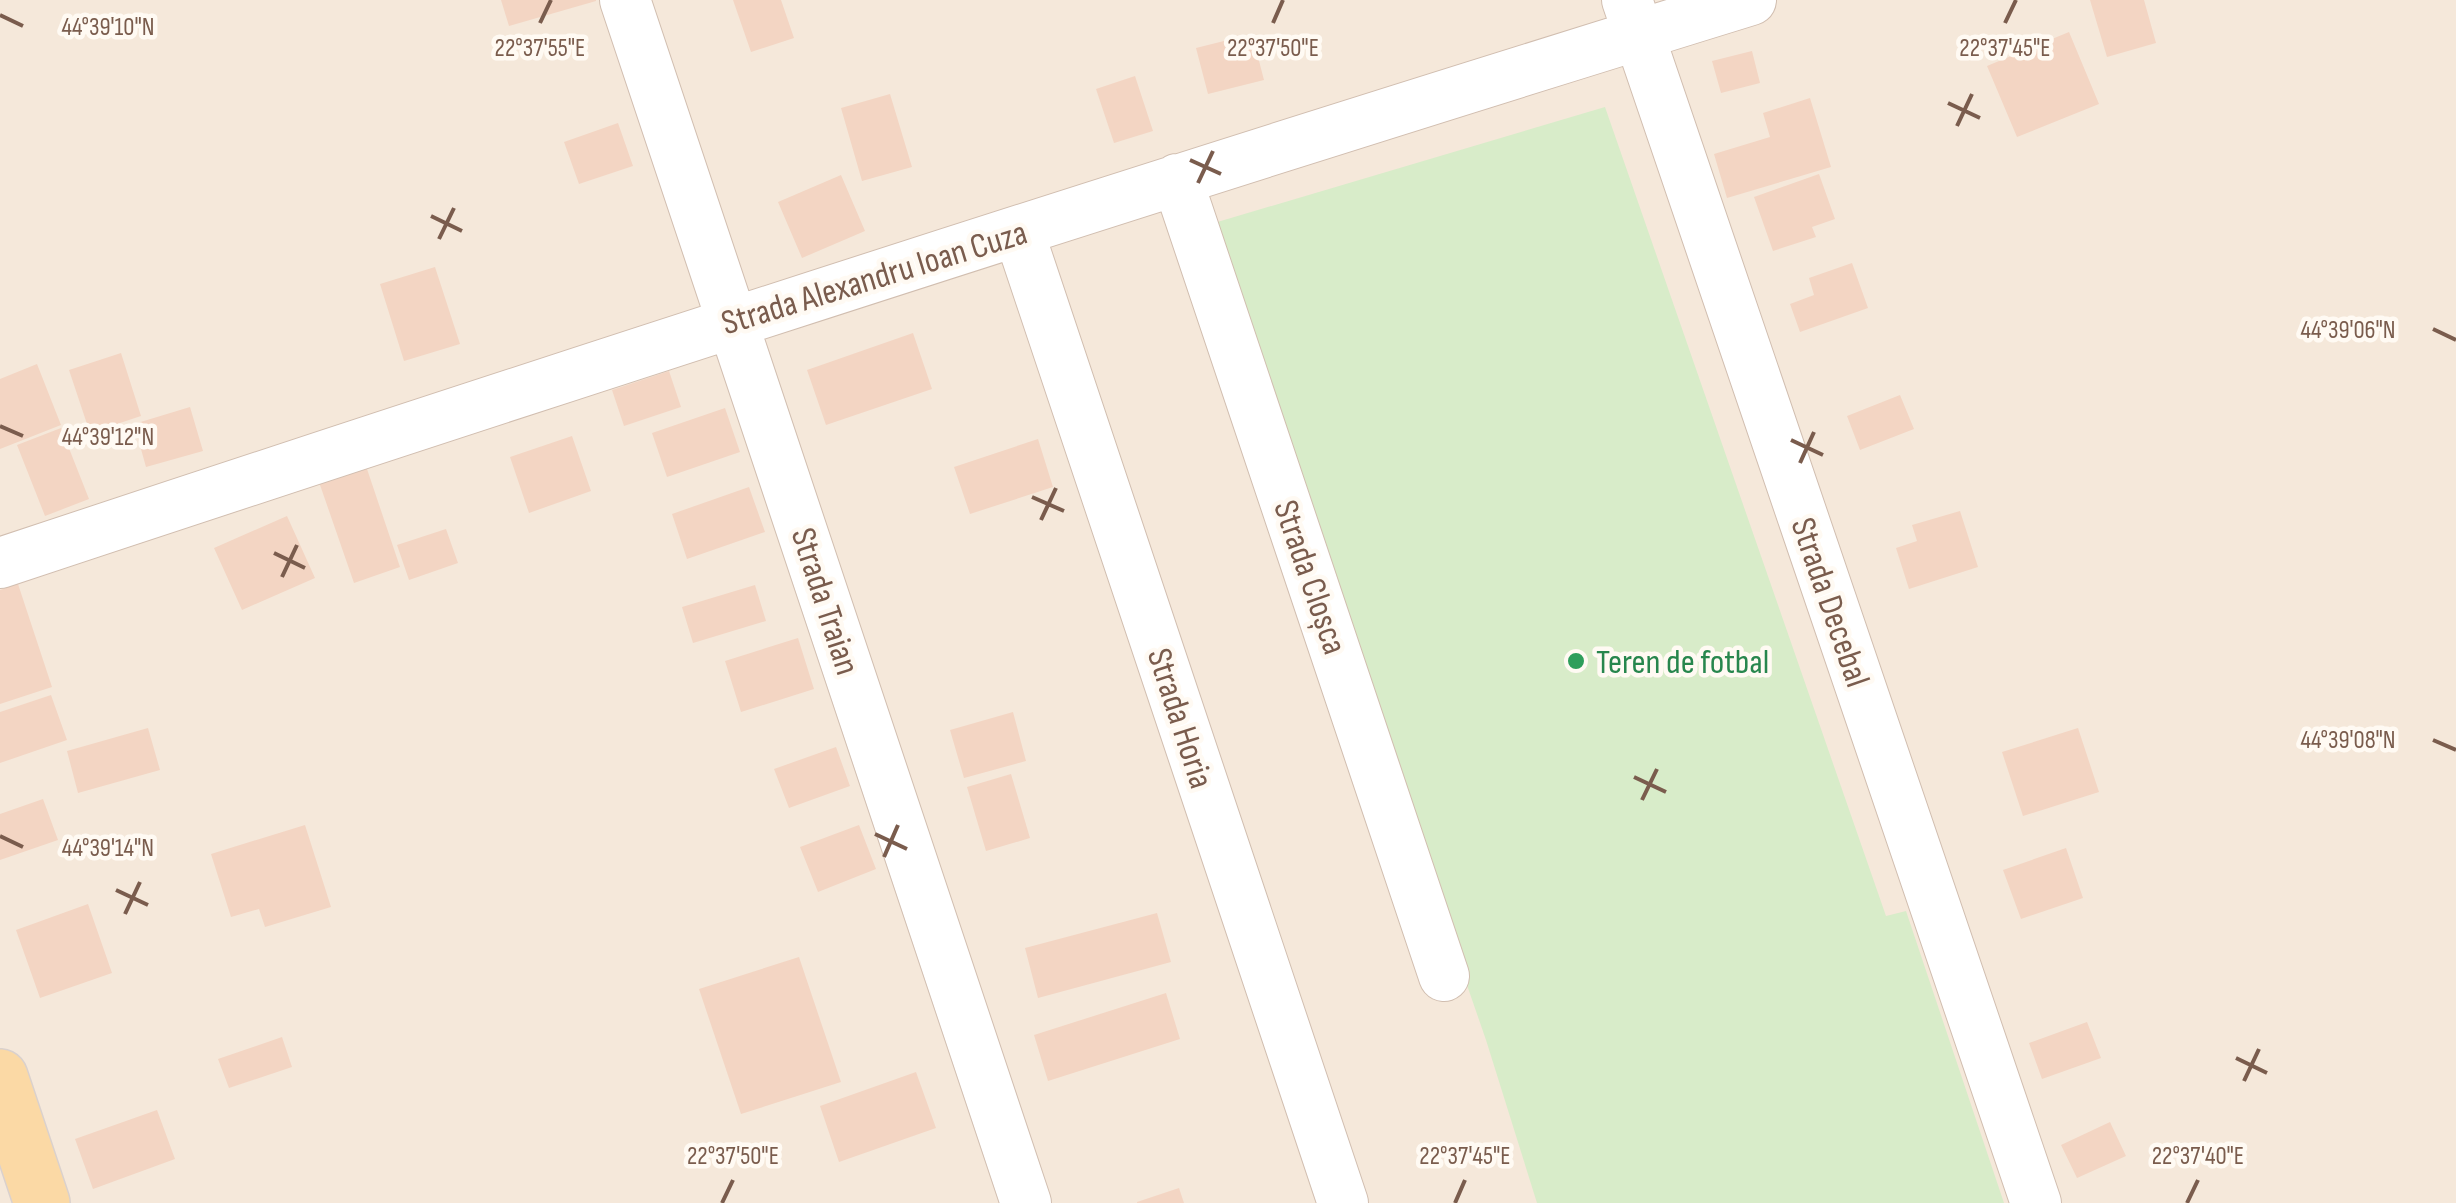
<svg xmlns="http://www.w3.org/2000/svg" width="2456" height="1203" font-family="'Sofia Sans Condensed',sans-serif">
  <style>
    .residential { fill: #f5e8da }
    .green { fill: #d8ecc9 }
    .building { fill: #f3d5c3 }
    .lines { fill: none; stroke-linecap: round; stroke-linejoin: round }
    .minor-casing { stroke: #d1beb0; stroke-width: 52 }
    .major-casing { stroke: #dad1cd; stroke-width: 58 }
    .minor { stroke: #fff; stroke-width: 50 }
    .major { stroke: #fbd9a5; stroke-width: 55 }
    .ticks { fill: none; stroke: #7a5c4d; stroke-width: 4 }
    .leisure-dot { fill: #2e9e5b; stroke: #fffaf3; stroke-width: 4 }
    .labels { text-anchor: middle; stroke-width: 9; stroke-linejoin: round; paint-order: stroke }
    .street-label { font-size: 35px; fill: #7a5c4d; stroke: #fffaf3 }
    .leisure-label { font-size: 35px; fill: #27864d; stroke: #fffaf3; text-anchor: start }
    .ticks-label { font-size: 25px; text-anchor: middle; fill: #7a5c4d; stroke: #fffaf3; stroke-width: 9; stroke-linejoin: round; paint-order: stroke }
  </style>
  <rect width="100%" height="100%" fill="#fdf6ec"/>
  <path class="residential" d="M 0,0 L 2456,0 L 2456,1203 L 0,1203 Z"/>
  <path class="green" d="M 1605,107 L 1886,916 L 1906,911 L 2004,1203 L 1537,1203 L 1486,1040 L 1204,226 Z"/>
  <path class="building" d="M 501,0 L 596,0 L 596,1 L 509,26 Z
    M 733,0 L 781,0 L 794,38 L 751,52 Z
    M 2090,0 L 2144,0 L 2156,43 L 2107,57 Z
    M 2069,32 L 2099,104 L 2017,137 L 1987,66 Z
    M 1252,34 L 1264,80 L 1208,94 L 1196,48 Z
    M 1752,51 L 1760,83 L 1721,93 L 1712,61 Z
    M 1135,76 L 1153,131 L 1114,143 L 1096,89 Z
    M 890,94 L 912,167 L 862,181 L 841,108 Z
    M 1810,98 L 1831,167 L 1727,198 L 1714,154 L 1770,137 L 1763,113 Z
    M 618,123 L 633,166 L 579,184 L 564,142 Z
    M 1819,174 L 1835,219 L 1812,227 L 1816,237 L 1773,251 L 1754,197 Z
    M 841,175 L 865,231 L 802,258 L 778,202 Z
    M 1852,263 L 1868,308 L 1800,332 L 1790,304 L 1814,295 L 1809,278 Z
    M 435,267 L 460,344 L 404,361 L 380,284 Z
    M 913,333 L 932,389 L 826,425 L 807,370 Z
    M 121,353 L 141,416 L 90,433 L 69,370 Z
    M 37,364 L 61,425 L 0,449 L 0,379 Z
    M 669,371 L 681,407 L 624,426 L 612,390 Z
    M 1900,395 L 1914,429 L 1860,450 L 1847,416 Z
    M 190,407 L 203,451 L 146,467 L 134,424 Z
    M 725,408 L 740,452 L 667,477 L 652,433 Z
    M 61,428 L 89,499 L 45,516 L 17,445 Z
    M 572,436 L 591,491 L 529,513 L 510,457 Z
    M 1038,439 L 1053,487 L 970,514 L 954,467 Z
    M 366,466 L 400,567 L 354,583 L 319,482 Z
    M 749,487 L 765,532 L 687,559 L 672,514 Z
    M 1960,511 L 1978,567 L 1909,589 L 1896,548 L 1917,541 L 1912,525 Z
    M 287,516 L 315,578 L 242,610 L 214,548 Z
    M 446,529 L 458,563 L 409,580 L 397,545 Z
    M 18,584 L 52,687 L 0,704 L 0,590 Z
    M 755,585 L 766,621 L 693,643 L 682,607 Z
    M 798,638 L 814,689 L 741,712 L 725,661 Z
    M 51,695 L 67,740 L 0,763 L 0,712 Z
    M 1013,712 L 1026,761 L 964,778 L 950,730 Z
    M 148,728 L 160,770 L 78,793 L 67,751 Z
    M 2078,728 L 2099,792 L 2023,816 L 2002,752 Z
    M 836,747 L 850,786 L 789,808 L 774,769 Z
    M 1011,774 L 1030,838 L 986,851 L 967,787 Z
    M 43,799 L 58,840 L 0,860 L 0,814 Z
    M 305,825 L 331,907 L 265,927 L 259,909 L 231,917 L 211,854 Z
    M 859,825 L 876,869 L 818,892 L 800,847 Z
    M 2066,848 L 2083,898 L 2021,919 L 2003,870 Z
    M 88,904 L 112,973 L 40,998 L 16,930 Z
    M 1157,913 L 1171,962 L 1038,998 L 1025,948 Z
    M 799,957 L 841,1082 L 741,1114 L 699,989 Z
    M 1166,993 L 1180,1039 L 1048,1081 L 1034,1035 Z
    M 2087,1022 L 2101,1058 L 2042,1079 L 2029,1043 Z
    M 282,1037 L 292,1067 L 229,1088 L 218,1059 Z
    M 916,1072 L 936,1128 L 839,1162 L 820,1106 Z
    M 157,1110 L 175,1159 L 93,1189 L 75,1139 Z
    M 2110,1122 L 2126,1156 L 2077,1178 L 2061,1145 Z
    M 1179,1188 L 1184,1203 L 1137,1203 L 1137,1202 Z"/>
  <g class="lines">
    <defs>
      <path id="minor" d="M 625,0 L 1026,1203
        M 1627,0 L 2036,1203
        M 1177,179 L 1444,976
        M 1019,233 L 1343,1203
        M 0,563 C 582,370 1165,181 1751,0"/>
      <path id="major" d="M 0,1077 L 42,1203"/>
    </defs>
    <use href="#minor" class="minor-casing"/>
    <use href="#major" class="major-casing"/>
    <use href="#minor" class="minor"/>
    <use href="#major" class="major"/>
  </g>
  <path class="ticks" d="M 0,15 L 23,26M 540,23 L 551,0M 1273,23 L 1283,0M 2005,23 L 2016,0M 1948,103 L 1980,118M 1957,126 L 1972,94M 1190,160 L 1221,174M 1198,183 L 1213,151M 431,216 L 462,231M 439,239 L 454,208M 2433,329 L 2456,340M 0,426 L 23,436M 1791,440 L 1823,455M 1800,463 L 1814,432M 1032,497 L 1064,511M 1041,520 L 1056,488M 274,553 L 305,568M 282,577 L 297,545M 2433,740 L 2456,750M 1634,777 L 1666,792M 1642,800 L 1657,769M 875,834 L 907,849M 0,836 L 23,847M 884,857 L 898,825M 116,890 L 148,905M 125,914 L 140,882M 2236,1058 L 2267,1073M 2244,1081 L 2259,1049M 722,1203 L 733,1180M 1455,1203 L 1465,1180M 2187,1203 L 2198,1180"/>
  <circle class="leisure-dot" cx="1576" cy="661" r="10"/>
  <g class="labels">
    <g class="street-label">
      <text transform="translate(874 277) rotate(-17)" y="12">Strada Alexandru Ioan Cuza</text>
      <text transform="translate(1311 577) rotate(71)" y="12">Strada Cloșca</text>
      <text transform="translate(826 601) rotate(72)" y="12">Strada Traian</text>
      <text transform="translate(1831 602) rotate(71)" y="12">Strada Decebal</text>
      <text transform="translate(1181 718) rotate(72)" y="12">Strada Horia</text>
    </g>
    <g class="leisure-label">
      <text x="1596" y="673">Teren de fotbal</text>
    </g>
  </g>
  <g class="ticks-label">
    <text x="108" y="35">44°39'10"N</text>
    <text x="1273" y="56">22°37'50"E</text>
    <text x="2005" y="56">22°37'45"E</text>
    <text x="540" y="56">22°37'55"E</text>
    <text x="2348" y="338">44°39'06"N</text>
    <text x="108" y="445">44°39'12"N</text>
    <text x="2348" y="748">44°39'08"N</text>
    <text x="108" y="856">44°39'14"N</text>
    <text x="733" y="1164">22°37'50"E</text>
    <text x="1465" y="1164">22°37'45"E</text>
    <text x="2198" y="1164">22°37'40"E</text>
  </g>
</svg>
